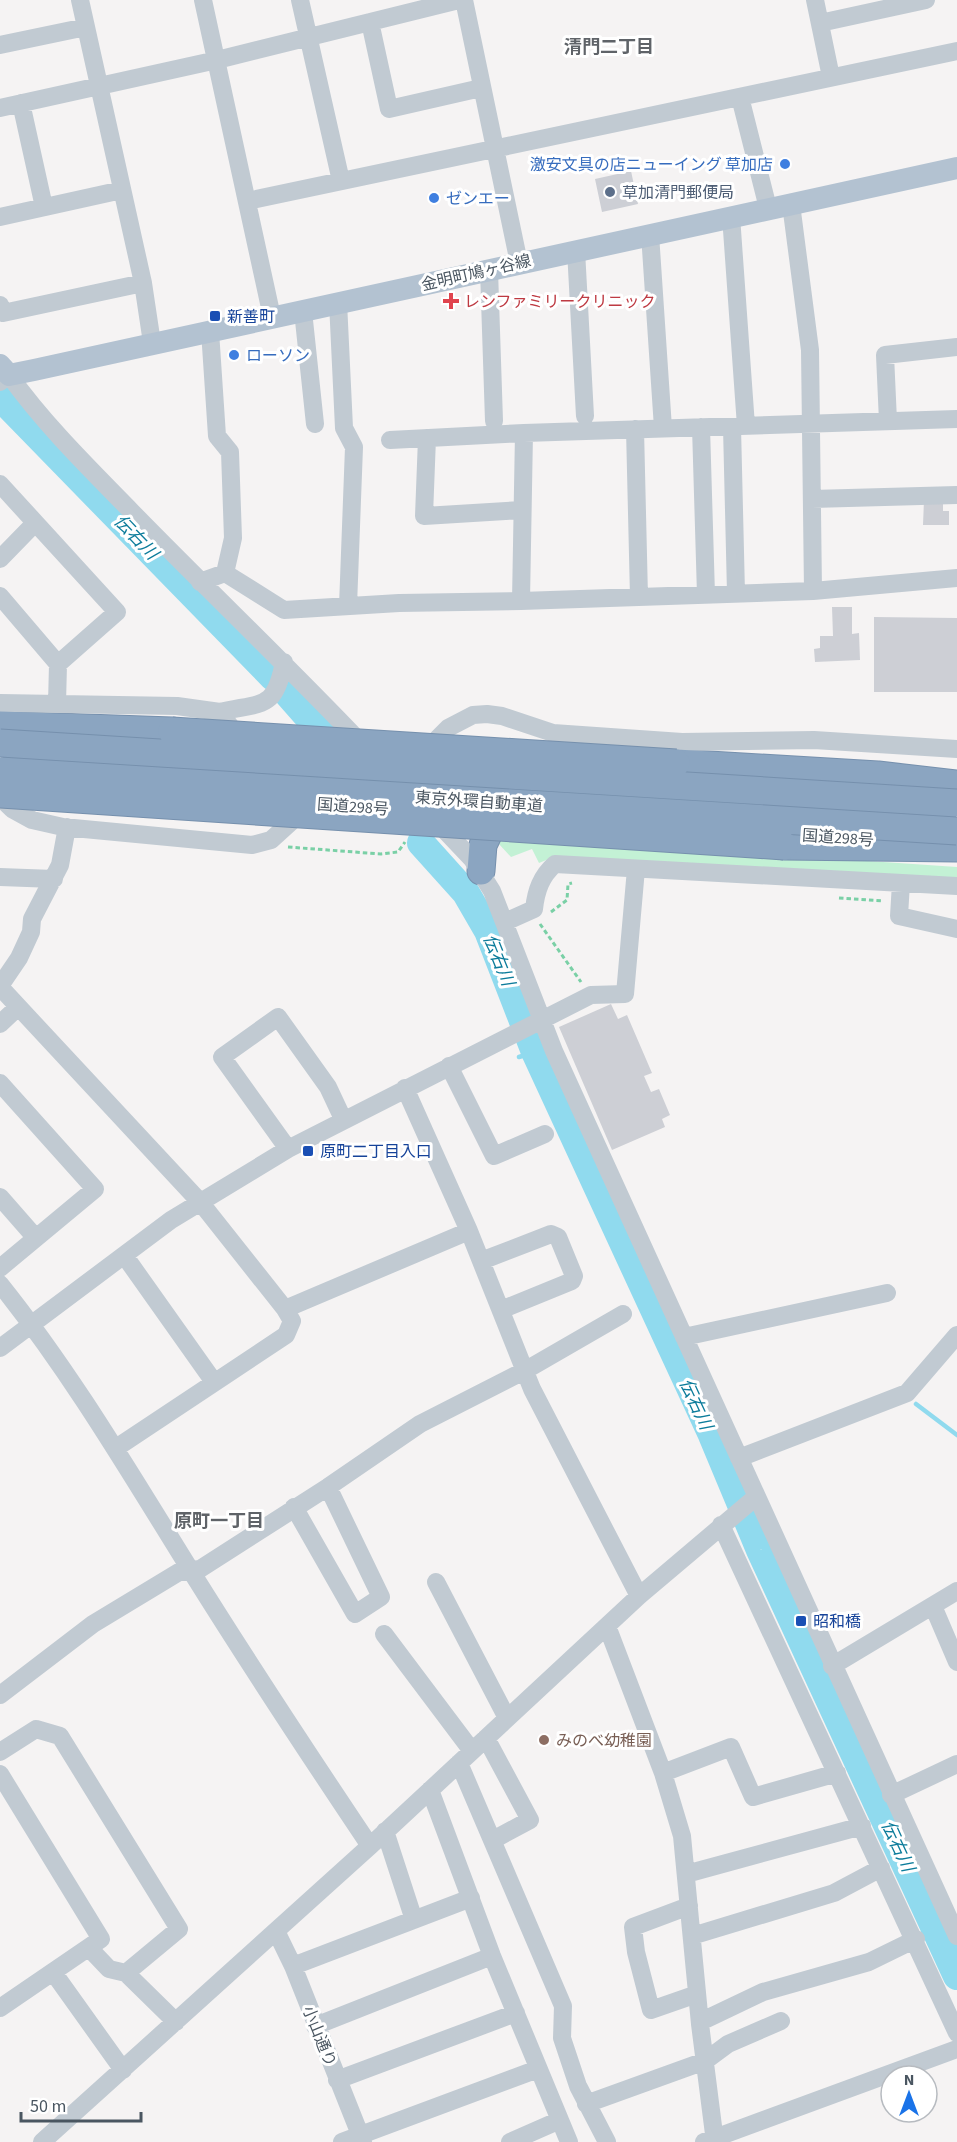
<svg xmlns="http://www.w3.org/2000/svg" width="957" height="2142" font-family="'Source Sans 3','Noto Sans JP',sans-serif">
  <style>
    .green { fill: #c3f1d5 }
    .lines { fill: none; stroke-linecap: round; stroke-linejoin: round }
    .stream { stroke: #90daee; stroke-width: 4.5 }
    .river { stroke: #90daee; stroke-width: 28 }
    .building { fill: #cdcfd5 }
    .highway-casing { stroke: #7690ad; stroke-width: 29 }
    .path { stroke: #7ad0a6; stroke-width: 3; stroke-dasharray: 4.5 3; stroke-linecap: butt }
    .minor { stroke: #c1cad2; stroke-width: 18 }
    .major { stroke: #b3c2d1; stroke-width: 22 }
    .highway { stroke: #8ba5c1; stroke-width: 27 }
    .highway-bridge-casing { stroke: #7690ad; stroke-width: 29; stroke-linecap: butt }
    .highway-bridge { stroke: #8ba5c1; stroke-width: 27 }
    .shop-dot { fill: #3f7fe0; stroke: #fff; stroke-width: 2 }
    .service-dot { fill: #5c6f8a; stroke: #fff; stroke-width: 2 }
    .health-dot { fill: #e0444e; stroke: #fff; stroke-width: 2 }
    .transit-dot { fill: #1a4fb4; stroke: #fff; stroke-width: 2 }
    .education-dot { fill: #8d6e63; stroke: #fff; stroke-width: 2 }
    .labels { text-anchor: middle; stroke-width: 6; stroke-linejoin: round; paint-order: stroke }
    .shop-label { font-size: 16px; fill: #366cbe; stroke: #fff; text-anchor: start }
    .service-label { font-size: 16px; fill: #4e5e75; stroke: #fff; text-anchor: start }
    .street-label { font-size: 16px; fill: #4a5661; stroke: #fff }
    .health-label { font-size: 16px; fill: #be3a42; stroke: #fff; text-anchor: start }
    .transit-label { font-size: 16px; fill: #164399; stroke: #fff; text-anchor: start }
    .education-label { font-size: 16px; fill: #785e54; stroke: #fff; text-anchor: start }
    .neighbourhood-label { font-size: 18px; font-weight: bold; fill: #5f6368; stroke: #fff }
    .water-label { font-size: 18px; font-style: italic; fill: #0c7c9b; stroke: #fff }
  </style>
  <rect width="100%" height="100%" fill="#f5f3f3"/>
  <path class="green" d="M 502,836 L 957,867 L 957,880 L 556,856 L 539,863 L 532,849 L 511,857 L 498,843 Z"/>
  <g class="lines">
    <path class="stream" d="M 519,1057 L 535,1052
      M 916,1404 L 957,1435"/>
    <path class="river" d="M 0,397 L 273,677
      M 287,693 L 331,743
      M 421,843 L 466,893 L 488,931 L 535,1052 L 712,1435 L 760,1550 L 957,1976"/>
  </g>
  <path class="building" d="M 631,171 L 638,204 L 602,212 L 595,179 Z
    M 924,500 L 943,501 L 943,511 L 949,511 L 949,525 L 923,525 Z
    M 832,607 L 852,607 L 852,634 L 859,633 L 860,660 L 815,662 L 814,649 L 820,648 L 820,636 L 833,636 Z
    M 874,617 L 957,618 L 957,692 L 874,692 Z
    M 611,1004 L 618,1019 L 627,1015 L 652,1073 L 644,1076 L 651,1092 L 659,1089 L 670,1115 L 662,1119 L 665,1127 L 612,1150 L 559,1027 Z"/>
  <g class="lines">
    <defs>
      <path id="highway" d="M 0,725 L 172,731
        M 676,763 L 878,775 L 957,784
        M 784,846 L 957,848
        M 481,871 L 483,845 L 497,815"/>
    </defs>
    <use href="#highway" class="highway-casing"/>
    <path class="path" d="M 288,847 L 381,854 L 398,852 L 405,842
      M 839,898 L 883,901
      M 551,912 L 567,900 L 568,884 L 572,883
      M 540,924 L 581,982"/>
    <path class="minor" d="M 80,0 L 143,283 L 152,343
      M 203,0 L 272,317
      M 300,0 L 341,181
      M 464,0 L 519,263
      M 815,0 L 831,77
      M 370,22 L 389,109 L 481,88
      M 820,23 L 926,0
      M 0,45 L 86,27
      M 740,97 L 768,208
      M 21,103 L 44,207
      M 0,108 L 217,60 L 459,0
      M 247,201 L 957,51
      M 791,204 L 810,350 L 813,591
      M 731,216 L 746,426
      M 0,217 L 122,190
      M 650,234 L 663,428
      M 576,250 L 585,416
      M 489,270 L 494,421
      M 338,302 L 344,428 L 354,447 L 348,606
      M 0,305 L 3,313 L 143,283
      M 303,311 L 315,424
      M 210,331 L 217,436 L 230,452 L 233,538 L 225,573
      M 0,382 L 9,375 C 45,425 88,467 131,511 C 208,590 287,665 363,745
      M 888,421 L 885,355 L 957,347
      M 701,427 L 706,595
      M 732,427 L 736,593
      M 635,429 L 639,597
      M 427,438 L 424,516 L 522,510
      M 390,440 L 524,433 L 957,419
      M 0,484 L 117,612 L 58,664
      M 812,499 L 957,495
      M 0,559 L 35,523
      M 200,582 L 225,573 L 284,610 L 399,603 L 521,601 L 813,591 L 957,578
      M 0,596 L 58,664 L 57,704
      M 521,601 L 524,433
      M 0,703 L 177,706 L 220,712 L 241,741
      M 220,712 C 263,702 275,710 284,662
      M 431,756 L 438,738 L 448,728 L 473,715 L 487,714 L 502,716 L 553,733 L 682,742 L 814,740 L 957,749
      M 0,797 L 12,809 L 32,820 L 63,827 L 252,845 L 271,840 L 304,810
      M 436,821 L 472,859 L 492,891 L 554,1051 L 957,1936
      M 0,877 L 54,879
      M 901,883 L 899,916 L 957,929
      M 505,922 L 534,909 C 536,891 541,876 555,864 L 957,886
      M 0,986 L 19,958 L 31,932 L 32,919 L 60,865 L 67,827
      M 0,987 L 201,1203 L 285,1309 L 469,1231
      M 0,1024 L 18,1007
      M 449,1066 L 494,1156 L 545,1134
      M 0,1083 L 95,1189 L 0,1268
      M 405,1088 L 469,1231 L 532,1389 L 639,1596
      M 288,1149 L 222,1057 L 278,1017 L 328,1087 L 343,1119
      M 0,1197 L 35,1237
      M 124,1255 L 214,1382
      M 481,1261 L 551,1234 L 558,1237 L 574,1276 L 572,1281 L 501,1310
      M 0,1284 C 72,1374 130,1473 191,1571 C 249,1664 309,1755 370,1846
      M 684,1337 L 887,1293
      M 0,1348 L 171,1220 L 288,1149 L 591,995 L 625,994 L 636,869
      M 116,1448 L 286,1335 L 292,1321 L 285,1309
      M 739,1458 L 907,1393 L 957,1335
      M 294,1507 L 355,1614 L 381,1597 L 328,1487
      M 721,1525 L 957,2033
      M 436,1582 L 507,1718
      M 933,1606 L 957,1662
      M 607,1626 L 663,1773 L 682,1836 L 700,2024 L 715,2142
      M 384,1634 L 472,1751
      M 832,1666 L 957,1591
      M 0,1695 L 93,1624 L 179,1572 L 200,1569 L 328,1487 L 420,1424 L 526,1370 L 623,1314
      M 486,1738 L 530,1820 L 493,1840
      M 0,1752 L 36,1729 L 60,1736 L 179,1929 L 126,1973
      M 459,1763 L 563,2006 L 562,2038 L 578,2086 L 607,2142
      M 663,1773 L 731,1747 L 753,1797 L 837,1773
      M 0,1774 L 101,1939 L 0,2008
      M 430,1790 L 492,1956 L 569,2142
      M 891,1795 L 957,1764
      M 385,1831 L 414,1920
      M 686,1874 L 862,1826
      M 689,1906 L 633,1927 L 636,1952 L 651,2010 L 697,1994
      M 276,1931 L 293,1966 L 363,2142
      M 692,1936 L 834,1893 L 881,1868
      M 89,1948 L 109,1969 L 126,1973 L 176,2022
      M 293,1966 L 471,1898
      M 53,1972 L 123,2070
      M 700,2022 L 763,1992 L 869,1962 L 916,1939
      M 315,2026 L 492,1956
      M 337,2080 L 516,2013
      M 586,2104 L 705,2061 L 728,2044 L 781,2021
      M 42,2142 L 370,1846 L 639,1596 L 756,1497
      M 342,2142 L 538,2069
      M 510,2142 L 560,2120
      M 704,2142 L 957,2049"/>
    <path class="major" d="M 0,365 L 9,375 L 34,370 L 957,168"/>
    <use href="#highway" class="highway"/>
    <defs>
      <path id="highway-bridge" d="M 172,731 L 676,763
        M 0,743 L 957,803
        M 0,771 L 957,831
        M 0,794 L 784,846"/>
    </defs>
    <use href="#highway-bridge" class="highway-bridge-casing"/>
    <use href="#highway-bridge" class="highway-bridge"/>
  </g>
  <g class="shop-dot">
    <circle cx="785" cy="164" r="6"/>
    <circle cx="434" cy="198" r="6"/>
    <circle cx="234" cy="355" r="6"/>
  </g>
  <circle class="service-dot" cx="610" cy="192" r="6"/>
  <path class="health-dot" d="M448 292h6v6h6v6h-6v6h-6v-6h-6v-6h6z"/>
  <g class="transit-dot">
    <rect x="209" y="310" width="12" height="12" rx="3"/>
    <rect x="302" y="1145" width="12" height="12" rx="3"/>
    <rect x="795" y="1615" width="12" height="12" rx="3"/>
  </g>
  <circle class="education-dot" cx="544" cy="1740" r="6"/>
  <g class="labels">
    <g class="shop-label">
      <text x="773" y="170" text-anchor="end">激安文具の店ニューイング 草加店</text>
      <text x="446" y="204">ゼンエー</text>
      <text x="246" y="361">ローソン</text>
    </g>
    <g class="service-label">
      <text x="622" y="198">草加清門郵便局</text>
    </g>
    <g class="street-label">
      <text transform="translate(476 272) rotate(-13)" y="6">金明町鳩ヶ谷線</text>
      <text transform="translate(479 801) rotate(4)" y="6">東京外環自動車道</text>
      <text transform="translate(353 806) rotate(4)" y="6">国道298号</text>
      <text transform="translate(838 837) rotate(4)" y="6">国道298号</text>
      <text transform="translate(320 2036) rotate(68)" y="6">小山通り</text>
    </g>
    <g class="health-label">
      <text x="464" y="307">レンファミリークリニック</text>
    </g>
    <g class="transit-label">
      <text x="227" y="322">新善町</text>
      <text x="320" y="1157">原町二丁目入口</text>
      <text x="813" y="1627">昭和橋</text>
    </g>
    <g class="education-label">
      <text x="556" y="1746">みのべ幼稚園</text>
    </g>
    <g class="neighbourhood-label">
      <text x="609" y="53">清門二丁目</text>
      <text x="219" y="1527">原町一丁目</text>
    </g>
    <g class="water-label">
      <text transform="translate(136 537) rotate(46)" y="6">伝右川</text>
      <text transform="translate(499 960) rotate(68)" y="6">伝右川</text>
      <text transform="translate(696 1404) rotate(65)" y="6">伝右川</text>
      <text transform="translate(898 1846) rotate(65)" y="6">伝右川</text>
    </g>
  </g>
  <g transform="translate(909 2094)"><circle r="28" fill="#ffffff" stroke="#b7bbc0" stroke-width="1.5"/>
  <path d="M0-4.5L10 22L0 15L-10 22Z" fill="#1a73e8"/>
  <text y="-9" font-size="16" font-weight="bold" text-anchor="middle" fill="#4a5661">N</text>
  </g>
  <path d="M21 2112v9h120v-9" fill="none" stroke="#4a5661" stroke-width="3"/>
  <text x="30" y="2112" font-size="18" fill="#4a5661" stroke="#ffffff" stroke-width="4.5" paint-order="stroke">50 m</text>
</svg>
